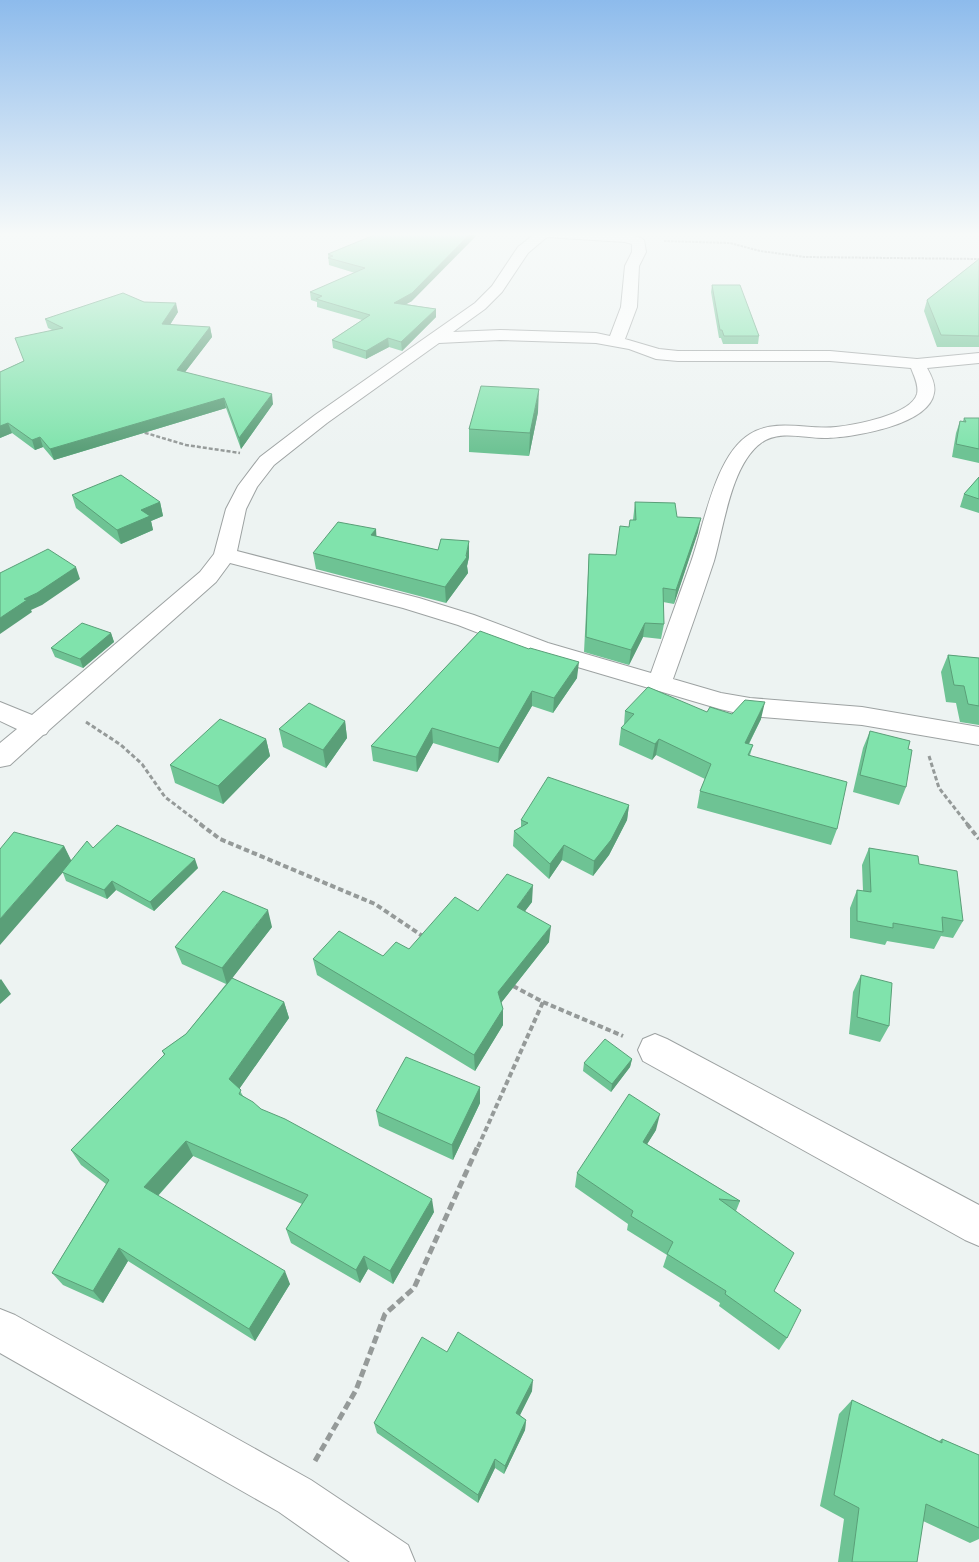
<svg xmlns="http://www.w3.org/2000/svg" width="979" height="1562" font-family="'Work Sans',sans-serif">
  <style>
    .lines { fill: none; stroke-linecap: round; stroke-linejoin: round }
    .street-casing { stroke: #9da2a2; stroke-width: 2 }
    .path-far4 { stroke: #959a99; stroke-width: 2; stroke-dasharray: 2.5 1; stroke-linecap: butt }
    .path-far3 { stroke: #959a99; stroke-width: 2.5; stroke-dasharray: 4 2; stroke-linecap: butt }
    .path-far2 { stroke: #959a99; stroke-width: 3; stroke-dasharray: 4.5 2.5; stroke-linecap: butt }
    .path-far1 { stroke: #959a99; stroke-width: 4; stroke-dasharray: 5.5 3; stroke-linecap: butt }
    .path { stroke: #959a99; stroke-width: 5; stroke-dasharray: 8 4; stroke-linecap: butt }
    .street { fill: #fff; fill-rule: evenodd }
    .wall { fill: #6ec394 }
    .shaded-wall { fill: #5a9f78 }
    .building { fill: #80e3ac; stroke: #5a9f78 }
  </style>
  <rect width="100%" height="100%" fill="#edf3f2"/>
  <g class="lines">
    <defs>
      <path id="street" d="M 536,233 C 559,233 627,228 644,240 L 646,252 L 639,266 L 637,307 L 625,339 L 659,349 L 678,351 L 830,351 L 917,359 L 979,353 L 979,363 L 927,368 C 931,375 936,385 934,393 C 929,425 854,437 828,438 C 807,439 779,429 761,443 C 731,465 724,526 714,561 C 701,600 687,640 673,679 L 721,693 L 750,698 L 862,707 L 979,727 L 979,745 L 862,725 L 750,716 L 720,709 L 530,653 L 458,625 L 403,608 L 230,563 L 216,582 L 49,730 L 46,734 L 43,735 L 10,765 L 0,767 L 0,743 L 17,729 L 0,721 L 0,702 L 32,715 L 200,572 L 214,554 L 226,509 L 238,486 L 260,457 L 315,415 L 475,303 L 492,286 L 518,247 ZM 547,237 L 625,242 L 632,244 L 632,252 L 625,266 L 621,307 L 610,336 L 596,333 L 500,330 L 453,332 L 485,309 L 502,292 L 528,253 ZM 500,340 L 596,343 L 629,349 L 656,359 L 678,361 L 830,361 L 911,368 C 914,376 919,385 917,394 C 911,415 854,425 836,427 C 807,430 776,418 750,434 C 715,455 704,526 691,562 C 678,599 664,636 651,673 L 548,643 L 474,615 L 419,598 L 237,551 L 246,509 L 257,487 L 274,465 L 327,423 L 439,343 Z
        M 655,1034 L 667,1039 L 979,1205 L 979,1246 L 965,1240 L 643,1061 L 638,1050 L 643,1039 Z
        M 0,1309 L 15,1315 L 311,1480 L 408,1545 L 415,1562 L 350,1562 L 279,1512 L 0,1353 Z"/>
    </defs>
    <use href="#street" class="street-casing"/>
    <path class="path-far4" d="M 664,241 L 730,243 L 760,251 L 805,257 L 979,259"/>
    <path class="path-far3" d="M 139,431 L 186,445 L 240,453"/>
    <path class="path-far2" d="M 86,722 L 121,745 L 142,764 L 165,797 L 202,825
      M 929,756 L 939,788 L 968,825"/>
    <path class="path-far1" d="M 200,824 L 220,839 L 375,904 L 424,937
      M 967,824 L 979,839
      M 513,986 L 543,1002 L 623,1036
      M 478,1147 L 543,1002"/>
    <path class="path" d="M 315,1461 L 356,1390 L 385,1314 L 414,1288 L 478,1146"/>
    <use href="#street" class="street"/>
  </g>
  <path class="wall" d="M 379,233 L 412,301 L 406,304 L 436,309 L 436,317 L 402,351 L 389,347 L 366,359 L 333,348 L 332,340 L 362,320 L 317,307 L 317,302 L 311,300 L 310,292 L 355,273 L 329,265 L 328,254 Z
    M 979,259 L 979,347 L 937,347 L 924,311 L 927,300 Z
    M 712,285 L 759,336 L 758,344 L 723,344 L 721,338 L 719,338 L 711,292 Z
    M 144,302 L 178,312 L 170,325 L 210,327 L 212,337 L 185,372 L 273,404 L 241,449 L 226,408 L 54,460 L 43,447 L 35,450 L 12,433 L 0,438 L 0,372 L 23,361 L 52,330 L 48,328 L 45,319 Z
    M 538,412 L 529,456 L 469,452 L 469,429 Z
    M 964,418 L 979,418 L 979,463 L 952,457 L 956,433 L 960,421 L 963,421 Z
    M 979,477 L 979,513 L 960,507 L 964,494 Z
    M 72,495 L 160,502 L 163,516 L 151,521 L 153,530 L 121,544 L 76,508 Z
    M 635,502 L 677,517 L 698,532 L 674,604 L 663,602 L 664,624 L 661,639 L 643,637 L 629,665 L 584,652 L 589,554 L 616,555 L 629,527 L 633,520 Z
    M 376,529 L 376,536 L 469,557 L 467,566 L 468,573 L 446,603 L 316,569 L 313,553 Z
    M 480,631 L 577,678 L 553,713 L 532,706 L 498,763 L 433,743 L 417,772 L 373,761 L 371,746 Z
    M 111,633 L 114,642 L 83,668 L 55,657 L 51,648 Z
    M 948,655 L 979,658 L 979,725 L 960,722 L 956,703 L 946,702 L 941,672 Z
    M 625,711 L 707,712 L 732,714 L 761,719 L 749,744 L 753,745 L 750,755 L 837,829 L 831,845 L 697,808 L 700,791 L 705,779 L 656,755 L 652,760 L 619,745 L 621,728 L 624,725 Z
    M 345,721 L 347,738 L 326,768 L 283,747 L 279,729 Z
    M 870,731 L 906,787 L 899,805 L 853,792 L 863,748 Z
    M 266,739 L 270,756 L 223,804 L 175,783 L 170,765 Z
    M 629,805 L 627,820 L 609,855 L 593,876 L 562,860 L 549,879 L 513,846 L 514,831 L 521,827 L 521,820 Z
    M 64,846 L 71,861 L 93,848 L 198,868 L 154,911 L 116,890 L 107,899 L 66,881 L 63,873 Z
    M 869,848 L 919,864 L 963,921 L 953,938 L 941,936 L 934,949 L 887,941 L 885,945 L 850,938 L 850,908 L 857,890 L 863,891 L 862,865 Z
    M 532,902 L 525,911 L 549,942 L 501,1003 L 503,1009 L 503,1025 L 475,1071 L 317,975 L 313,959 L 383,956 L 409,949 L 478,911 Z
    M 272,927 L 232,978 L 284,1002 L 289,1018 L 239,1089 L 243,1096 L 261,1109 L 434,1212 L 393,1284 L 368,1269 L 360,1283 L 291,1243 L 286,1229 L 302,1204 L 193,1156 L 158,1196 L 290,1284 L 255,1341 L 128,1261 L 103,1303 L 63,1285 L 52,1273 L 106,1184 L 81,1165 L 71,1150 L 164,1055 L 162,1051 L 186,1034 L 226,984 L 182,964 L 175,947 Z
    M 861,975 L 889,1026 L 880,1042 L 849,1034 L 853,992 Z
    M 632,1059 L 630,1067 L 611,1092 L 583,1071 L 584,1063 Z
    M 480,1087 L 480,1103 L 453,1160 L 379,1126 L 376,1111 Z
    M 656,1130 L 647,1144 L 740,1201 L 736,1211 L 774,1291 L 787,1338 L 779,1350 L 719,1306 L 720,1303 L 663,1267 L 667,1255 L 627,1230 L 628,1224 L 575,1187 L 577,1173 Z
    M 447,1352 L 532,1391 L 520,1415 L 526,1420 L 525,1430 L 504,1474 L 495,1468 L 478,1503 L 377,1433 L 374,1423 Z
    M 852,1400 L 939,1441 L 942,1439 L 979,1455 L 979,1539 L 970,1543 L 923,1521 L 917,1562 L 838,1562 L 844,1519 L 820,1506 L 839,1414 Z"/>
  <path class="shaded-wall" d="M 471,233 L 479,233 L 412,301 L 394,311 L 394,303 Z
    M 176,303 L 178,312 L 164,334 L 162,324 Z
    M 436,309 L 436,317 L 402,351 L 401,342 Z
    M 210,327 L 212,337 L 179,380 L 177,370 Z
    M 388,338 L 389,347 L 366,359 L 366,351 Z
    M 539,389 L 538,412 L 529,456 L 530,433 Z
    M 272,394 L 273,404 L 241,449 L 239,438 Z
    M 224,398 L 226,408 L 54,460 L 50,449 Z
    M 8,423 L 12,433 L 0,438 L 0,426 Z
    M 40,437 L 43,447 L 35,450 L 32,440 Z
    M 160,502 L 163,516 L 151,521 L 153,530 L 121,544 L 117,530 L 141,510 Z
    M 701,518 L 698,532 L 674,604 L 676,590 Z
    M 376,529 L 377,545 L 371,535 Z
    M 469,541 L 469,557 L 467,566 L 468,573 L 446,603 L 445,587 L 466,556 Z
    M 76,567 L 80,579 L 42,605 L 31,610 L 32,612 L 0,634 L 0,618 L 24,599 Z
    M 645,623 L 643,637 L 629,665 L 631,650 Z
    M 111,633 L 114,642 L 83,668 L 80,659 Z
    M 579,662 L 577,678 L 553,713 L 554,698 Z
    M 532,691 L 532,706 L 498,763 L 499,748 Z
    M 765,702 L 761,719 L 741,759 L 745,743 Z
    M 345,721 L 347,738 L 326,768 L 323,750 Z
    M 432,728 L 433,743 L 417,772 L 416,757 Z
    M 266,739 L 270,756 L 223,804 L 218,786 Z
    M 659,739 L 656,755 L 652,760 L 655,744 Z
    M 629,805 L 627,820 L 609,855 L 593,876 L 594,861 Z
    M 564,845 L 562,860 L 549,879 L 550,864 Z
    M 64,846 L 72,862 L 0,945 L 0,919 Z
    M 195,859 L 198,868 L 154,911 L 150,902 Z
    M 112,881 L 116,890 L 107,899 L 104,890 Z
    M 533,885 L 532,902 L 516,923 L 517,907 Z
    M 268,910 L 272,927 L 227,985 L 222,968 Z
    M 551,926 L 549,942 L 497,1008 L 498,992 Z
    M 1,979 L 11,994 L 0,1004 L 0,980 Z
    M 284,1002 L 289,1018 L 235,1095 L 229,1079 Z
    M 503,1009 L 503,1025 L 475,1071 L 474,1055 Z
    M 632,1059 L 630,1067 L 611,1092 L 612,1084 Z
    M 480,1087 L 480,1103 L 453,1160 L 452,1145 Z
    M 660,1114 L 656,1130 L 639,1157 L 643,1142 Z
    M 186,1141 L 193,1156 L 153,1201 L 144,1187 Z
    M 432,1199 L 434,1212 L 393,1284 L 390,1271 Z
    M 119,1248 L 128,1261 L 103,1303 L 93,1291 Z
    M 364,1256 L 368,1269 L 360,1283 L 356,1270 Z
    M 285,1271 L 290,1284 L 255,1341 L 249,1329 Z
    M 533,1380 L 532,1391 L 516,1423 L 516,1413 Z
    M 526,1420 L 525,1430 L 504,1474 L 505,1466 Z
    M 495,1459 L 495,1468 L 478,1503 L 478,1495 Z"/>
  <path class="building" d="M 379,233 L 471,233 L 412,293 L 394,303 L 436,309 L 401,342 L 388,338 L 366,351 L 332,340 L 370,315 L 316,299 L 322,296 L 310,292 L 365,268 L 328,258 L 333,256 L 328,254 Z
    M 979,259 L 979,336 L 941,335 L 927,300 Z
    M 712,285 L 740,285 L 759,336 L 724,336 L 722,330 L 720,330 Z
    M 123,293 L 144,302 L 176,303 L 162,324 L 210,327 L 177,370 L 272,394 L 239,438 L 224,398 L 50,449 L 40,437 L 32,440 L 8,423 L 0,426 L 0,372 L 24,361 L 15,338 L 63,328 L 45,319 Z
    M 481,386 L 539,389 L 530,433 L 469,429 Z
    M 964,418 L 979,418 L 979,449 L 956,444 L 960,421 L 966,422 Z
    M 121,475 L 160,502 L 141,510 L 150,516 L 117,530 L 72,495 Z
    M 979,477 L 979,499 L 964,494 Z
    M 635,502 L 675,503 L 677,517 L 701,518 L 676,590 L 663,588 L 664,624 L 645,623 L 631,650 L 586,637 L 589,554 L 616,555 L 620,526 L 629,527 L 630,520 L 636,520 Z
    M 338,522 L 376,529 L 371,535 L 438,550 L 441,539 L 469,541 L 466,556 L 467,557 L 445,587 L 313,553 Z
    M 48,549 L 76,567 L 37,593 L 24,599 L 27,600 L 0,618 L 0,573 Z
    M 82,623 L 111,633 L 80,659 L 51,648 Z
    M 480,631 L 529,649 L 530,648 L 579,662 L 554,698 L 532,691 L 499,748 L 432,728 L 416,757 L 371,746 Z
    M 948,655 L 979,658 L 979,706 L 968,704 L 964,686 L 954,685 Z
    M 648,687 L 707,712 L 710,707 L 732,714 L 745,700 L 765,702 L 745,743 L 753,745 L 748,755 L 847,782 L 837,829 L 700,791 L 711,764 L 659,739 L 655,744 L 621,728 L 634,714 L 625,711 Z
    M 309,703 L 345,721 L 323,750 L 279,729 Z
    M 220,719 L 266,739 L 218,786 L 170,765 Z
    M 870,731 L 910,741 L 908,749 L 912,750 L 906,787 L 860,775 Z
    M 548,777 L 629,805 L 611,840 L 594,861 L 564,845 L 550,864 L 514,831 L 528,823 L 521,820 Z
    M 117,825 L 195,859 L 150,902 L 112,881 L 104,890 L 62,872 L 87,841 L 93,848 Z
    M 14,832 L 64,846 L 0,919 L 0,849 Z
    M 869,848 L 918,856 L 919,864 L 957,871 L 963,921 L 942,917 L 943,932 L 893,923 L 893,928 L 857,921 L 857,890 L 871,892 Z
    M 507,874 L 533,885 L 517,907 L 551,926 L 498,992 L 503,1009 L 474,1055 L 313,959 L 339,931 L 383,956 L 396,942 L 409,949 L 455,897 L 478,911 Z
    M 223,891 L 268,910 L 222,968 L 175,947 Z
    M 861,975 L 892,983 L 889,1026 L 857,1017 Z
    M 232,978 L 284,1002 L 229,1079 L 241,1090 L 239,1094 L 253,1102 L 261,1109 L 285,1119 L 432,1199 L 390,1271 L 364,1256 L 356,1270 L 286,1229 L 308,1195 L 186,1141 L 144,1187 L 285,1271 L 249,1329 L 119,1248 L 93,1291 L 52,1273 L 109,1180 L 71,1150 L 165,1054 L 162,1051 L 186,1034 Z
    M 605,1039 L 632,1059 L 612,1084 L 584,1063 Z
    M 406,1057 L 480,1087 L 452,1145 L 376,1111 Z
    M 629,1094 L 660,1114 L 643,1142 L 740,1201 L 719,1199 L 794,1253 L 774,1291 L 801,1310 L 787,1338 L 725,1294 L 726,1291 L 667,1254 L 673,1242 L 631,1216 L 633,1211 L 577,1173 Z
    M 458,1332 L 533,1380 L 516,1413 L 526,1420 L 505,1466 L 495,1459 L 478,1495 L 374,1423 L 422,1337 L 447,1352 Z
    M 852,1400 L 942,1443 L 942,1439 L 979,1455 L 979,1528 L 926,1504 L 917,1562 L 852,1562 L 859,1508 L 834,1495 Z"/>
  <linearGradient id="sky" x2="0" y2="1"><stop stop-color="#8dbbec"/><stop offset="0.52" stop-color="#f7faf9"/><stop offset="1" stop-color="#f7faf9" stop-opacity="0"/></linearGradient>
  <rect width="979" height="451" fill="url(#sky)"/>
</svg>
